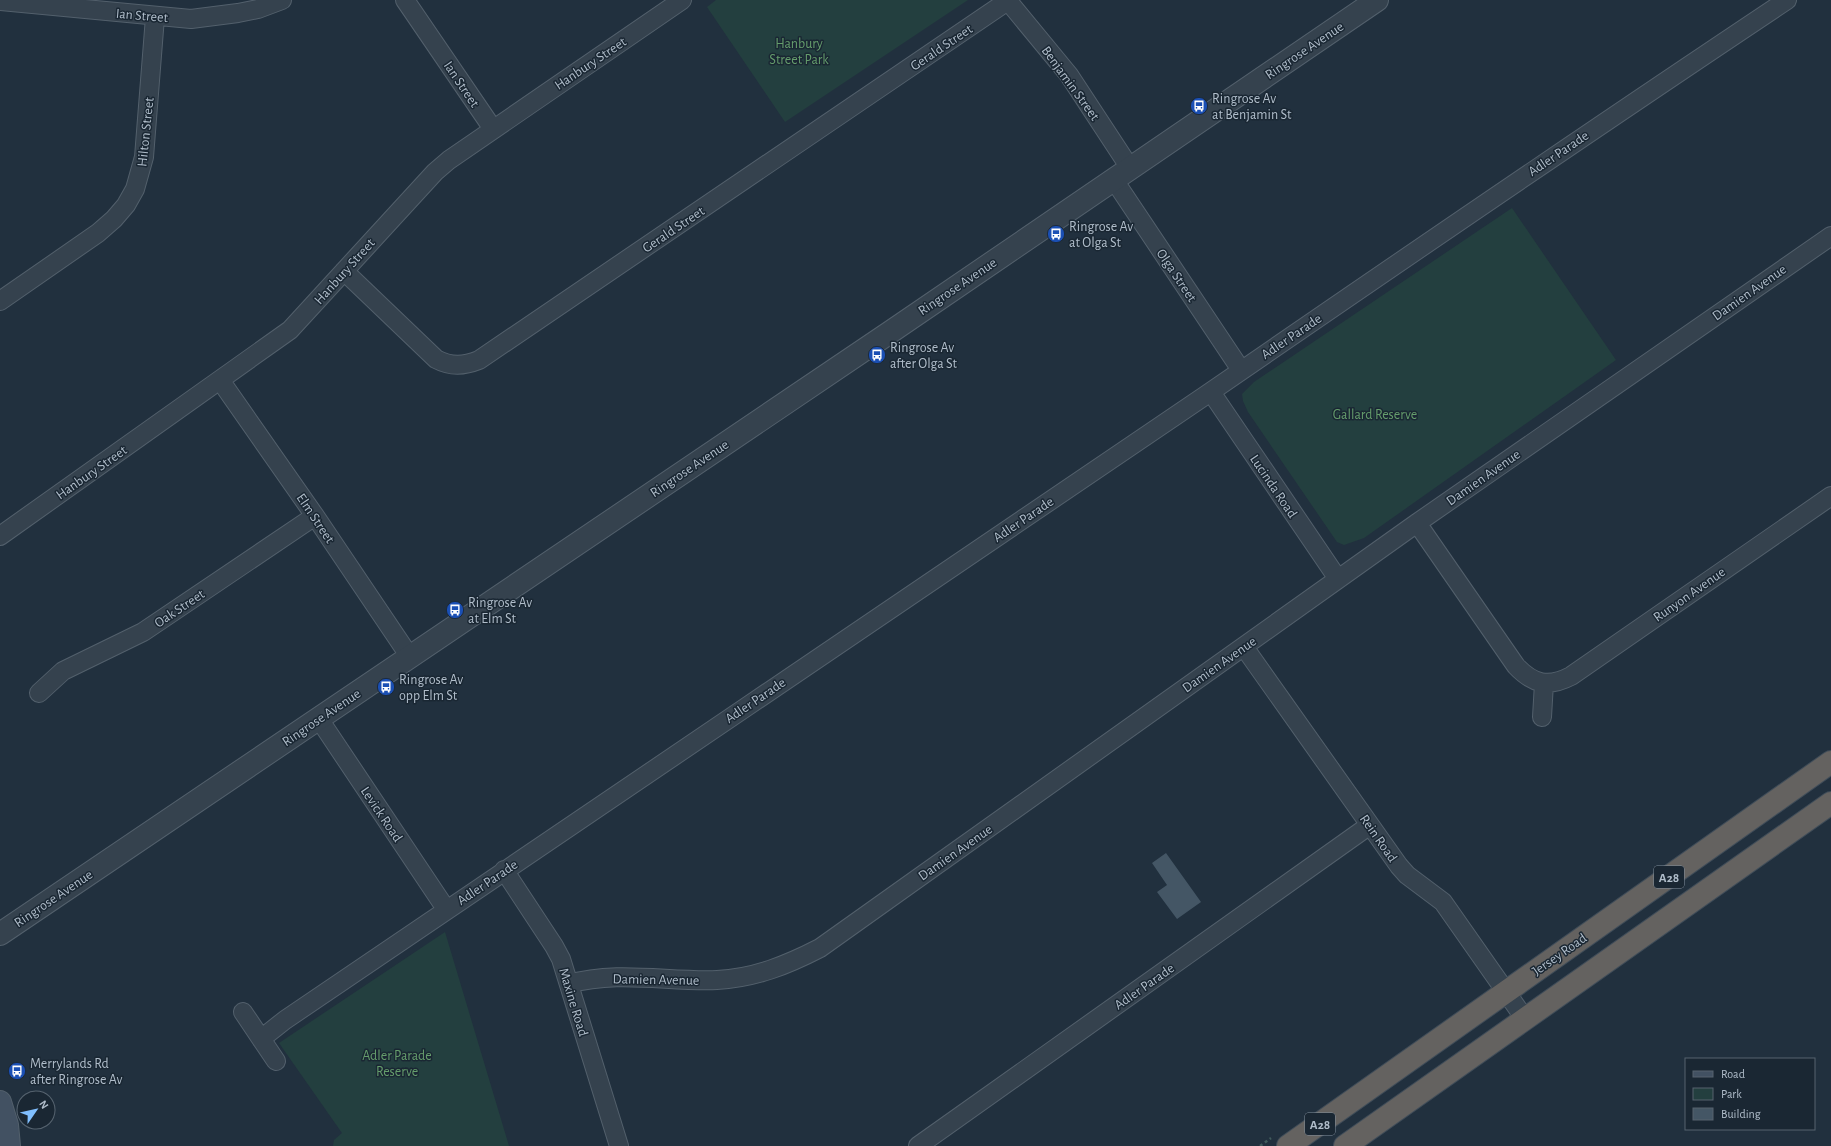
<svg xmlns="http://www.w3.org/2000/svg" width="1831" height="1146" font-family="'Alegreya Sans',sans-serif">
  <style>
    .green { fill: #233f3f }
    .building { fill: #445665 }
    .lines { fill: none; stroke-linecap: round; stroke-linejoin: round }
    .minor-casing { stroke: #53606c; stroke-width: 20 }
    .tertiary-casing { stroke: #53606c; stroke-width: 24 }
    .secondary-casing { stroke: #53606c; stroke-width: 24 }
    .trunk-casing { stroke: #404d59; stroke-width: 24 }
    .path { stroke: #415b5c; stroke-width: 2.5; stroke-dasharray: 3 3; stroke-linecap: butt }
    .minor { stroke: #35424e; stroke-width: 18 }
    .tertiary { stroke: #35424e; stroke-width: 22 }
    .secondary { stroke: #425162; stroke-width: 22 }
    .trunk { stroke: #646260; stroke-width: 22 }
    .labels { text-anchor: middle; stroke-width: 3; stroke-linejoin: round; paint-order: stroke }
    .shield { fill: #1a2733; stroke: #83909d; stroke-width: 1 }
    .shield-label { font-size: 13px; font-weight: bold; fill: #b0bdca }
    .street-label { font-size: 14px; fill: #b0bdca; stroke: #1a2733 }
    .park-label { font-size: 14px; fill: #659d6c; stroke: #1a2733 }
    .poi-label { font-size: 14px; fill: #b0bdca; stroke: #1a2733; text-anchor: start }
  </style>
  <rect width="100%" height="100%" fill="#21303e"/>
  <path class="green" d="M 716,0 L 968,0 L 785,122 L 707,7 Z
    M 1512,208 L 1616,360 L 1364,538 L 1344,545 L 1337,542 L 1248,412 L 1243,401 L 1242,394 L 1254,382 Z
    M 445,932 L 509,1146 L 333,1146 L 334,1140 L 342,1133 L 279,1043 Z"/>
  <path class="building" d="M 1166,853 L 1201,902 L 1177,919 L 1157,892 L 1167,885 L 1152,863 Z"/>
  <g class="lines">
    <defs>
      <path id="minor" d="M 405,0 L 493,129
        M 0,1 L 191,19 L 238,13 L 258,9 L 282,0
        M 1008,1 L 1069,75 L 1130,168
        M 1114,180 L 1241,370
        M 344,271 L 436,359 C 451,367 464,366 479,360 L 1009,0
        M 0,301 L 98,233 L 114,219 L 126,205 L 135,189 L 144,157 L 155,17
        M 220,380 L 315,516 L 410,657
        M 1211,392 L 1338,579
        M 1417,523 L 1516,666 C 1533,684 1548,688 1571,676 L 1831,496
        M 0,536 L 290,330 L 435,172 L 449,160 L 682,0
        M 1244,647 L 1399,866 L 1407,875 L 1443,902 L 1525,1019
        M 39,693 L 63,671 L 143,632 L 315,516
        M 1542,717 L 1544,683
        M 319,719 L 446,909
        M 504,870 L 554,946 L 561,959 L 619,1146
        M 569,984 C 617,970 668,982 717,980 C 755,978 787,965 820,948 L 1417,523 L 1831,236
        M 243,1012 L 276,1061
        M 261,1039 L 285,1020 C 591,810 900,605 1206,395 C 1399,262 1592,130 1787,0
        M 918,1146 L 1370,825"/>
      <path id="tertiary" d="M 0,934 L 889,333 L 1377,0"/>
      <path id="secondary" d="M 0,1102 L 7,1125 L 9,1146"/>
      <path id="trunk" d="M 1288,1146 L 1831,762
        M 1345,1146 L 1831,803"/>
    </defs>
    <use href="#minor" class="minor-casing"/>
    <use href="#tertiary" class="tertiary-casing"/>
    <use href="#secondary" class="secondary-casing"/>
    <use href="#trunk" class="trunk-casing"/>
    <path class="path" d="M 1260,1146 L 1271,1138"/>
    <use href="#minor" class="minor"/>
    <use href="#tertiary" class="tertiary"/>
    <use href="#secondary" class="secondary"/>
    <use href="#trunk" class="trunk"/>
  </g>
  <defs>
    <symbol id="bus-disc" viewBox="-11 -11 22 22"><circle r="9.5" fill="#1a4fb4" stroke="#1a2733"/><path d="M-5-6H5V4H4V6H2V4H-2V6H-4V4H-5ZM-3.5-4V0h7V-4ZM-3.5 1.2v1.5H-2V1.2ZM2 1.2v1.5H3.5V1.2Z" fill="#fff"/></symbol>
  </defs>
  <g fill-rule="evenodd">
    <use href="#bus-disc" x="1189" y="96" width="20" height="20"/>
    <use href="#bus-disc" x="1046" y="224" width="20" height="20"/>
    <use href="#bus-disc" x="867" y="345" width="20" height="20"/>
    <use href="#bus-disc" x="445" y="600" width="20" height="20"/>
    <use href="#bus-disc" x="376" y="677" width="20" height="20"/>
    <use href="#bus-disc" x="7" y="1061" width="20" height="20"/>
  </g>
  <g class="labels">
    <g class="shield">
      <rect x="1654" y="866" width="30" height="22" rx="3"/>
      <rect x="1305" y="1113" width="30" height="22" rx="3"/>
    </g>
    <g class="shield-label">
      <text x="1669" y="882">A28</text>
      <text x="1320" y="1129">A28</text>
    </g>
    <g class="street-label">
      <text transform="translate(142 15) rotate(5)" y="5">Ian Street</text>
      <text transform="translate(941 47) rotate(-34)" y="5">Gerald Street</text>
      <text transform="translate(1304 50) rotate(-34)" y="5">Ringrose Avenue</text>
      <text transform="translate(590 63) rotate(-34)" y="5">Hanbury Street</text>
      <text transform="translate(1071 83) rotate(54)" y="5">Benjamin Street</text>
      <text transform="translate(462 84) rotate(56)" y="5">Ian Street</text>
      <text transform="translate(145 132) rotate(-84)" y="5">Hilton Street</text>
      <text transform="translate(1558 153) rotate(-34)" y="5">Adler Parade</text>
      <text transform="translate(673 229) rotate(-34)" y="5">Gerald Street</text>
      <text transform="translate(344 271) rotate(-48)" y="5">Hanbury Street</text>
      <text transform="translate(1177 275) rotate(56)" y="5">Olga Street</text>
      <text transform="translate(957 286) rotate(-34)" y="5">Ringrose Avenue</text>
      <text transform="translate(1749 292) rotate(-35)" y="5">Damien Avenue</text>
      <text transform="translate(1291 336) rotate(-34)" y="5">Adler Parade</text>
      <text transform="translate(689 468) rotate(-34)" y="5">Ringrose Avenue</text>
      <text transform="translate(91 472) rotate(-35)" y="5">Hanbury Street</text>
      <text transform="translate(1483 477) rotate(-35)" y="5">Damien Avenue</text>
      <text transform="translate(1274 486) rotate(56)" y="5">Lucinda Road</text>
      <text transform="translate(316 518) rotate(56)" y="5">Elm Street</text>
      <text transform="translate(1023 519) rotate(-34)" y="5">Adler Parade</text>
      <text transform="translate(1689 594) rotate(-35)" y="5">Runyon Avenue</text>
      <text transform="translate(179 608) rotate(-34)" y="5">Oak Street</text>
      <text transform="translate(1219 664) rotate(-35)" y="5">Damien Avenue</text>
      <text transform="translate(755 700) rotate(-34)" y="5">Adler Parade</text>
      <text transform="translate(321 717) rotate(-34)" y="5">Ringrose Avenue</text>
      <text transform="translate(382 814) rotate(56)" y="5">Levick Road</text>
      <text transform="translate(1379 838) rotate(55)" y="5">Rein Road</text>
      <text transform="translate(955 852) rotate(-35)" y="5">Damien Avenue</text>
      <text transform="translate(487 882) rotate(-34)" y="5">Adler Parade</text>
      <text transform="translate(53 898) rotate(-34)" y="5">Ringrose Avenue</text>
      <text transform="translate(1559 954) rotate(-35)" y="5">Jersey Road</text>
      <text transform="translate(656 979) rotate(1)" y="5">Damien Avenue</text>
      <text transform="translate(1144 986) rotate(-35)" y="5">Adler Parade</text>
      <text transform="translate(574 1002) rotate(73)" y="5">Maxine Road</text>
    </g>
    <g class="park-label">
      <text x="799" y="48">Hanbury<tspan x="799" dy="16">Street Park</tspan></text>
      <text x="1375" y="419">Gallard Reserve</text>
      <text x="397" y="1060">Adler Parade<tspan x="397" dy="16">Reserve</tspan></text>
    </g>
    <g class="poi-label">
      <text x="1212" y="103">Ringrose Av<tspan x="1212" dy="16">at Benjamin St</tspan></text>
      <text x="1069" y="231">Ringrose Av<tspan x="1069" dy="16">at Olga St</tspan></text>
      <text x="890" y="352">Ringrose Av<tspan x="890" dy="16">after Olga St</tspan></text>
      <text x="468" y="607">Ringrose Av<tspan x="468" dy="16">at Elm St</tspan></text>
      <text x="399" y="684">Ringrose Av<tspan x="399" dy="16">opp Elm St</tspan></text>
      <text x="30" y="1068">Merrylands Rd<tspan x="30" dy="16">after Ringrose Av</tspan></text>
    </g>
  </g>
  <rect x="1685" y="1058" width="130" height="72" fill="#1a2733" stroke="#56636f"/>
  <rect x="1693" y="1071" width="20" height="6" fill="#425162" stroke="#56636f"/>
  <text x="1721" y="1078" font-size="12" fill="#b0bdca">Road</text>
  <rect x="1693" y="1088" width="20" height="12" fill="#233f3f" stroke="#56636f"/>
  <text x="1721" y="1098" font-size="12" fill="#b0bdca">Park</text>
  <rect x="1693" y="1108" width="20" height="12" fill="#445665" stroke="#56636f"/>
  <text x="1721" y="1118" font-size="12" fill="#b0bdca">Building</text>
  <g transform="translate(36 1110) rotate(56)"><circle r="19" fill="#1a2733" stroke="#56636f"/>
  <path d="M0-3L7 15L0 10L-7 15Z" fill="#80bfff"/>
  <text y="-6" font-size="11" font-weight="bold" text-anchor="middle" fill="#b0bdca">N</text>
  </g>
</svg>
